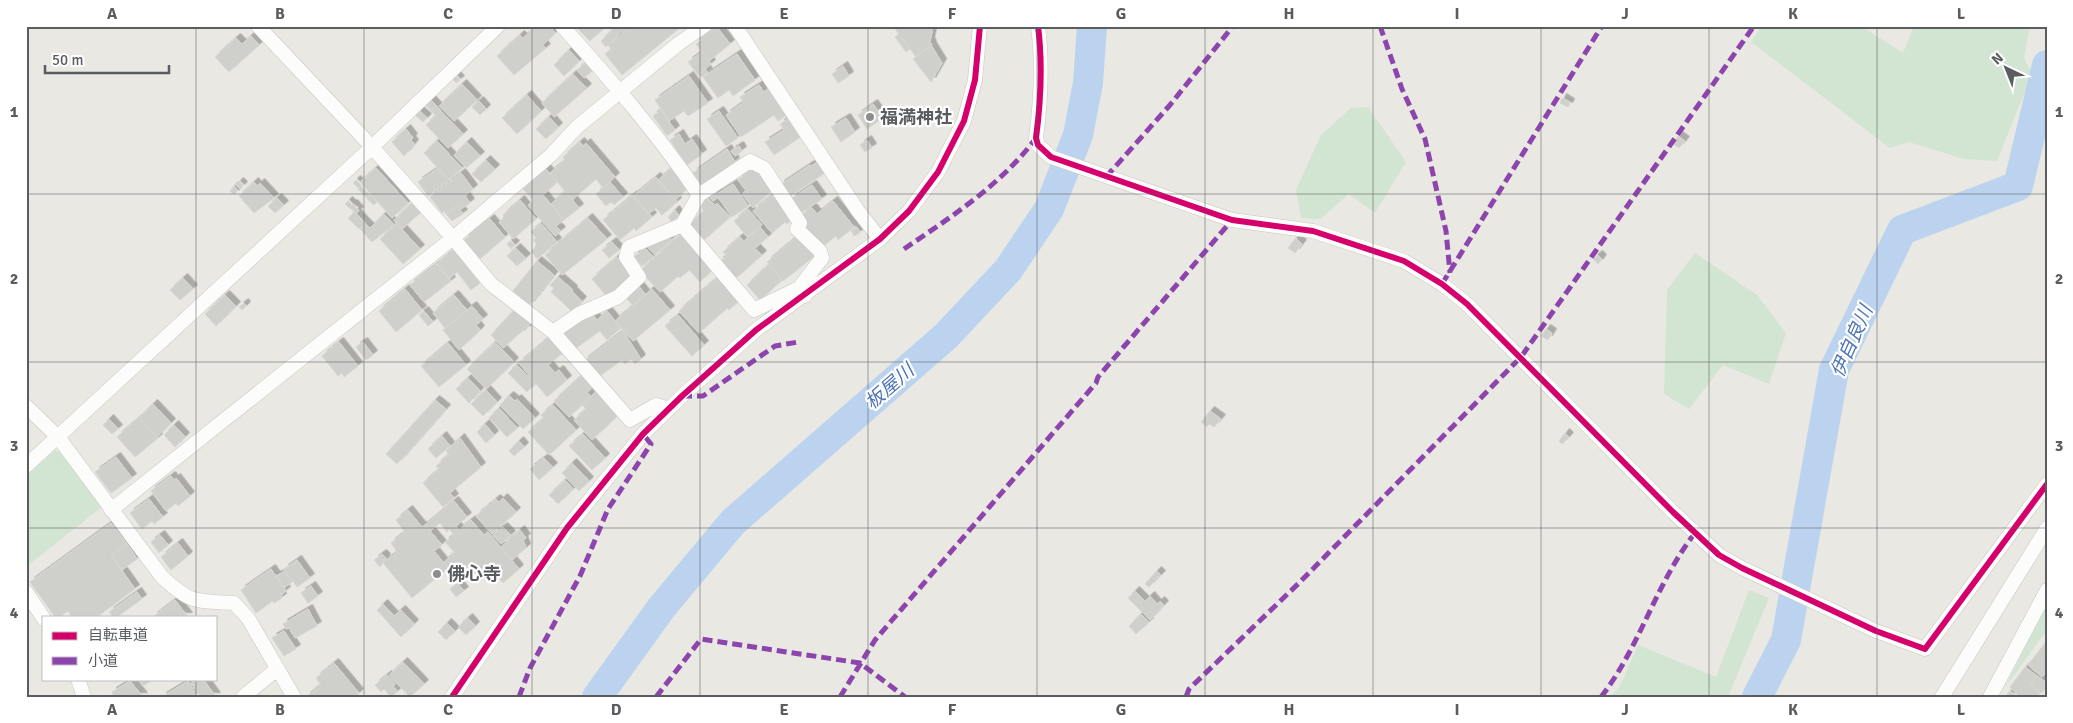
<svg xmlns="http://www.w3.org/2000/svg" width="2073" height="723" font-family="Signika,'Noto Sans JP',sans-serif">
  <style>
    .green { fill: #d2e4d2 }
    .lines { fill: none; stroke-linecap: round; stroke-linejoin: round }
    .river { stroke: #bbd3ef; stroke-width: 30 }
    .building { fill: #cfcfcc; stroke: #d7d7d2; filter: url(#shadow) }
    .minor-casing { stroke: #c6c6c5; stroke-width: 15 }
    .minor { stroke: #fcfcfb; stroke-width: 14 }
    .quiet { stroke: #8e44ad; stroke-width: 5; stroke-dasharray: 10 5; stroke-linecap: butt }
    .cycleway-casing { stroke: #fff; stroke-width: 9 }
    .cycleway { stroke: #d6006c; stroke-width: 6 }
    .grid { fill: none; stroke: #5a5c60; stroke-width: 1; stroke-opacity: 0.55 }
    .poi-dot { fill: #8c8d8e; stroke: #fff; stroke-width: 2 }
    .labels { text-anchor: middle; stroke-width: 4.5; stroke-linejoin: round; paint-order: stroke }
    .poi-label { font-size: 18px; font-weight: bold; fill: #5a5c60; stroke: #fff; text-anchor: start }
    .water-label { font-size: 19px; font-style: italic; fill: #4e74b4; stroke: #fff }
    .neatline { fill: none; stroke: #5a5c60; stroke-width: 2 }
    .grid-label { font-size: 16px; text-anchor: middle; font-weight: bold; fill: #5a5c60 }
  </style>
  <defs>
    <filter id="shadow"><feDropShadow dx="4.5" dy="-4.5" stdDeviation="0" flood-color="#0004"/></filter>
  </defs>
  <rect width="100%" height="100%" fill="#e9e8e3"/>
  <path class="green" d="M 1762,26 L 1861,26 L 1903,53 L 1914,26 L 2030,26 L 2024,57 L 2037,85 L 2025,91 L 1997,161 L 1964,159 L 1909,142 L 1890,148 L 1751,42 Z
    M 1368,107 L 1406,162 L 1375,213 L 1349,194 L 1320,219 L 1301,218 L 1296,190 L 1321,135 L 1351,108 Z
    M 1695,253 L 1757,295 L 1786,333 L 1769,384 L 1723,365 L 1689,409 L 1664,394 L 1667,290 Z
    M 55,450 L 61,453 L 103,506 L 26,567 L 26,476 Z
    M 1749,590 L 1769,598 L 1728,697 L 1610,697 L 1620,686 L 1638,645 L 1716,677 Z
    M 2047,602 L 2047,630 L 2006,686 Z"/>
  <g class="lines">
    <path class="river" d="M 597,697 L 662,607 L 733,522 L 946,336 L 1008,270 L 1049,209 L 1078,135 L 1088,83 L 1092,26
      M 1757,697 L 1786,640 L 1834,370 L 1902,230 L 2018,186 L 2047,65"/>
  </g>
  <path class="building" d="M 536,26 L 549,26 L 555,33 L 543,45 L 546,48 L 514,75 L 497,56 L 520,35 L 523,38 Z
    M 581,26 L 605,26 L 605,27 L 590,41 L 578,29 Z
    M 616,26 L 627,26 L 606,47 L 601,41 Z
    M 631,26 L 682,26 L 622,75 L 605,54 L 611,49 L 608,45 Z
    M 893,26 L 933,26 L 930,42 L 932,45 L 916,57 Z
    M 717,27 L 730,44 L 709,61 L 696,44 Z
    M 899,34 L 910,49 L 906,52 L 895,37 Z
    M 251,36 L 259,45 L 229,72 L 215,57 L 236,38 L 242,44 Z
    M 931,45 L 942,63 L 931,82 L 913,59 Z
    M 569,50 L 579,61 L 564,76 L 554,65 Z
    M 702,52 L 711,64 L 698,75 L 688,62 Z
    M 737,54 L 755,80 L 733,96 L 729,90 L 718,98 L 703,77 Z
    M 586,62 L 593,70 L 584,78 L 577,70 Z
    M 843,66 L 849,76 L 838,83 L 832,74 Z
    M 705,69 L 708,72 L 702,77 L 699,74 Z
    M 573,74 L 587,88 L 554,117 L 542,103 Z
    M 455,75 L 460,80 L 456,83 L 452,78 Z
    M 689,76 L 708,103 L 688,116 L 684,111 L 669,121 L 655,100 Z
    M 462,84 L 477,100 L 454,121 L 439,106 Z
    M 759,85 L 764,92 L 768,88 L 787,115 L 778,121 L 774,115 L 741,137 L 726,115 L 744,102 L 740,97 Z
    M 527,95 L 541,111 L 517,134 L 502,118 Z
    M 1562,98 L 1570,103 L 1568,107 L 1560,103 Z
    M 430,99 L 441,111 L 436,116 L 425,104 Z
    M 479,101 L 486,109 L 480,115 L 472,107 Z
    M 873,104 L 883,118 L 867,129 L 858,115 Z
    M 418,110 L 427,118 L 423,122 L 414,114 Z
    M 661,110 L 675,130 L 667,136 L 653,116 Z
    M 441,111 L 463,134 L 448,148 L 426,125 Z
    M 719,111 L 738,138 L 726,146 L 707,119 Z
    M 792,116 L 805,134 L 774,155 L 765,142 L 784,130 L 780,124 Z
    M 549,117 L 558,127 L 546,139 L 536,129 Z
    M 846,118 L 855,132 L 841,142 L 831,127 Z
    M 406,129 L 413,138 L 411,140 L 414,144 L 404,156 L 392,142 Z
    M 679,134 L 685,144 L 692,139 L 702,154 L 687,165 L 670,140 Z
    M 1678,136 L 1685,141 L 1679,148 L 1673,144 Z
    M 867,140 L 872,148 L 865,152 L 860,145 Z
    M 437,141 L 462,168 L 449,180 L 424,153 Z
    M 467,142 L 480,156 L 466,168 L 454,155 Z
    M 580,142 L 583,146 L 586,143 L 615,177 L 603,188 L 596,179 L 572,200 L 550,173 L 565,160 L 563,157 Z
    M 739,146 L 742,151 L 735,156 L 731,151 Z
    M 727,149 L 735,162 L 702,185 L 693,173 Z
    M 486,160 L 495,169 L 481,182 L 472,174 Z
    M 818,162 L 825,173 L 789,197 L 780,185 L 810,165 L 811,166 Z
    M 672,167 L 689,187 L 675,200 L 658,180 Z
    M 754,167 L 772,190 L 753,208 L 742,194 L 746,190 L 738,180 Z
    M 376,168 L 408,203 L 392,218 L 360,182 Z
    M 438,168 L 449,180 L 428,196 L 418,182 Z
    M 546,169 L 557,182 L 543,195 L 564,220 L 556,226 L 561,231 L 555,236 L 528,205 L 533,200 L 523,189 Z
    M 461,173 L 473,189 L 465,196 L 470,203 L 461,209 L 458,205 L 446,214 L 444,211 L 442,213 L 430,197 Z
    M 656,177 L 677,202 L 662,215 L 656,208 L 648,214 L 633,196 Z
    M 356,180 L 361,185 L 358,188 L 353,183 Z
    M 239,182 L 243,186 L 240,189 L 236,185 Z
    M 254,182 L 257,186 L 260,183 L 274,198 L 254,213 L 239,196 Z
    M 610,182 L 623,197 L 614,205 L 611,202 L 606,206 L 596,194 Z
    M 733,184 L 748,206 L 732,217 L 718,197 L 713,201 L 708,195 L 715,191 L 717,194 Z
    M 812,185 L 822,199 L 801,213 L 791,199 Z
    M 234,186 L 238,190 L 234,195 L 230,191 Z
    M 361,186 L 370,195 L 367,198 L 358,189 Z
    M 565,191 L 579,208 L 564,220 L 551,204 Z
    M 371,195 L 377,202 L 374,205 L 367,199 Z
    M 633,195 L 652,217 L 636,231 L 634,228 L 620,240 L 603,220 Z
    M 772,195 L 793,219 L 787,224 L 785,222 L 772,233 L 753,211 Z
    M 277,198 L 284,205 L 275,213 L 268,206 Z
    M 708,198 L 715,205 L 717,203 L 730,217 L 703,241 L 689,225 L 704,211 L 699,205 Z
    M 520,200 L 536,219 L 513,239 L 499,222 L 505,217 L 503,215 Z
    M 348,201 L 352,205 L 349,208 L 345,204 Z
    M 833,201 L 854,227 L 838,240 L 836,236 L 821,248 L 804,228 L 808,224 L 801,216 L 811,207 L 817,214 Z
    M 412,203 L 420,213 L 402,229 L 394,220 Z
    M 353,204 L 359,211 L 357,213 L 349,208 Z
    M 457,206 L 463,214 L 452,221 L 446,214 Z
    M 748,209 L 762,225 L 747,237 L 734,221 Z
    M 675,210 L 679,216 L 672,222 L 668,217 Z
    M 355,212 L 365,223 L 359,229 L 348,218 Z
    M 384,214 L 394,225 L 372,242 L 360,229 L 365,223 L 370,228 Z
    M 588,218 L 607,239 L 562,275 L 545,255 Z
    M 490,219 L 505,237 L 480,259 L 464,240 Z
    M 541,223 L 557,242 L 537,259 L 531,251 L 538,246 L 533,240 L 536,238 L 531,232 Z
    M 397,224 L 420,249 L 403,264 L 380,239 Z
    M 760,227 L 768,237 L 755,248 L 762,255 L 734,280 L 719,262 L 727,256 L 723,252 L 740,237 L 744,241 Z
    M 857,227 L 860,233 L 854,236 L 851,230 Z
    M 666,234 L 671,240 L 655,255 L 645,244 Z
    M 681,234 L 713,269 L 700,282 L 689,270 L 680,278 L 678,276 L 660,292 L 640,271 Z
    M 799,235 L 816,255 L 783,281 L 767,262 Z
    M 1296,238 L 1302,244 L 1295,253 L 1288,248 Z
    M 510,241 L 515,245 L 511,249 L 507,244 Z
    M 612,242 L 619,250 L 609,258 L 602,250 Z
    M 516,248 L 526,258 L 517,266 L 507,256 Z
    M 645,248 L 653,257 L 642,266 L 634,257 Z
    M 454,250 L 480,283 L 471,290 L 457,272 L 449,279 L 437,264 Z
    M 1598,255 L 1602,259 L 1598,264 L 1593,259 Z
    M 617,257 L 620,261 L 622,259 L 632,277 L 607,297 L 592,279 Z
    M 537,261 L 554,275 L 529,306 L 512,292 Z
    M 437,264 L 451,281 L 424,302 L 410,285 Z
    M 769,264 L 782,280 L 760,300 L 747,285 Z
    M 558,277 L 573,290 L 562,302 L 551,292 L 554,288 L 550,285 Z
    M 718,277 L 739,301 L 729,310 L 727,308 L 699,333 L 679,311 Z
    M 183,278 L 193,289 L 180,300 L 170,290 Z
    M 637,284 L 646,295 L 633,306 L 624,295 Z
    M 405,289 L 422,310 L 396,332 L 379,311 Z
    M 652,289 L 670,310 L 633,341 L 615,321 Z
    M 572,291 L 582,301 L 572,312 L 562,302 Z
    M 225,295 L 236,306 L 216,326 L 205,314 Z
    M 454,295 L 467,310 L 445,328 L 433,313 Z
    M 244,303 L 246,306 L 242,310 L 239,307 Z
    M 472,306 L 483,319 L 476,325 L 480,330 L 459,350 L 443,330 Z
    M 515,309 L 531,321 L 526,330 L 522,331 L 503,348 L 491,335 Z
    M 424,311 L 433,322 L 428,326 L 419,315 Z
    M 589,311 L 597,320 L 607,311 L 621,328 L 607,340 L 600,331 L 572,351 L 559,336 Z
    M 678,315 L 704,345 L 692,356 L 665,326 Z
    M 1546,329 L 1552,333 L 1548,340 L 1541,336 Z
    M 623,331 L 641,359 L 635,364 L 631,359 L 625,364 L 622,360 L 597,378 L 584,361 Z
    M 551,336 L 564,352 L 548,365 L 555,373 L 559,370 L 567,380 L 547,397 L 519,363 Z
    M 339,342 L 358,366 L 344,377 L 342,373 L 338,376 L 322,356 Z
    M 363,342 L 373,355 L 366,360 L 356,347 Z
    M 495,342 L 514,362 L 486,389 L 467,369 Z
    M 448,343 L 466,365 L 439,387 L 421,366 Z
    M 517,365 L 535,384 L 527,392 L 508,373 Z
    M 583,374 L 594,386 L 587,392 L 591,397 L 569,417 L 554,401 Z
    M 468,378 L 480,391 L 469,403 L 456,389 Z
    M 486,390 L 497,402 L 483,416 L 471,404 Z
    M 596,392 L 618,415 L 592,440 L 574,420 L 586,409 L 582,405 Z
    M 509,396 L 515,401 L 517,399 L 535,418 L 523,429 L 500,405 Z
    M 435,400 L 446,409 L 397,464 L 386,454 Z
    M 153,404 L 171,423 L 157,437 L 139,418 Z
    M 553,405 L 576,430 L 549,455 L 528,432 L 544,418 L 541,415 Z
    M 499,408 L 517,428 L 507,437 L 489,418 Z
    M 1210,411 L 1221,419 L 1214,427 L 1209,424 L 1207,427 L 1201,422 Z
    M 139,418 L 158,438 L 135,457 L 117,437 Z
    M 109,419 L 118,429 L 112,434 L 103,425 Z
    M 485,424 L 494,435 L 486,443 L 477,432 Z
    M 174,425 L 185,437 L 175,447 L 164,435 Z
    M 1565,433 L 1569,437 L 1562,444 L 1559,441 Z
    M 583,434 L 605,458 L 592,470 L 569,446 Z
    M 442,436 L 450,446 L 436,458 L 428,449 Z
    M 460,438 L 481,467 L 450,493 L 454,498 L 443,507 L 423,483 L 439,469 L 436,466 L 449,455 L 446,451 Z
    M 519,441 L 524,447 L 514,456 L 509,451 Z
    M 116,457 L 132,478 L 111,493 L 95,472 Z
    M 544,458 L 553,467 L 539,480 L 530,469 Z
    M 572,463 L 589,481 L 579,491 L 562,473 Z
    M 171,476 L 174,480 L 176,478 L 190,496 L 178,506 L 176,503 L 166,511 L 151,491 Z
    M 565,480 L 573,489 L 558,504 L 549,495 Z
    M 503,498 L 516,512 L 492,534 L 476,516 L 496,499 L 499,502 Z
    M 149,499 L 163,517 L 154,524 L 152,521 L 142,529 L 130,513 Z
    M 454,501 L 467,517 L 456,526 L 459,530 L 471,520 L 484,535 L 488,532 L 519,569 L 503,583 L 493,570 L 478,582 L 465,566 L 461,569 L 463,572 L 453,580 L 445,571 L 448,568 L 444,562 L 455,553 L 445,542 L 454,535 L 449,529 L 447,532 L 440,523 L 430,531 L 425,525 Z
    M 408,510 L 422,527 L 425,525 L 442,545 L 434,551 L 448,568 L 412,598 L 383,563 L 397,552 L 391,543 L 405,532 L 396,520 Z
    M 111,523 L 127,544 L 111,555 L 135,589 L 97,617 L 72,617 L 68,611 L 60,617 L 55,617 L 30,582 Z
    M 503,527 L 511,535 L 501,544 L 493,535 Z
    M 520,530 L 526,538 L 523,540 L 526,548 L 512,560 L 501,547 Z
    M 160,535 L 168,545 L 159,553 L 151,542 Z
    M 178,543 L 188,556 L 171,570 L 161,557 Z
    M 127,544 L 137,559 L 122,570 L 111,555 Z
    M 382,554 L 386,558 L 380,567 L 374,560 Z
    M 297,560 L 310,578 L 297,587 L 284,569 Z
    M 271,569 L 286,591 L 281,595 L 282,598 L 274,603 L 273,601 L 256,613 L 241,590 Z
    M 285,571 L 292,582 L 284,588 L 276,576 Z
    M 1157,571 L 1161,575 L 1149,587 L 1145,584 Z
    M 457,583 L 464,591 L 456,597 L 450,589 Z
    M 311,586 L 318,596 L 308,603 L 301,593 Z
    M 1135,591 L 1145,601 L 1150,596 L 1157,604 L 1160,601 L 1164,605 L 1150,620 L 1128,598 Z
    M 137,592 L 142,599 L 117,617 L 113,617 L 109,612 Z
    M 175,600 L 188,617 L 153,617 Z
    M 383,604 L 394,616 L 401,610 L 414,624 L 401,637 L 377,610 Z
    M 308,609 L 317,626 L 295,638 L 289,628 L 286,629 L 283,624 Z
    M 1141,614 L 1149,622 L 1136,634 L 1129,626 Z
    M 468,618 L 475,626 L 466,635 L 458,627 Z
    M 447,623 L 455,631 L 446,640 L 438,632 Z
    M 284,631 L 296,649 L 284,656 L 272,638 Z
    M 2045,643 L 2047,671 L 2042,677 L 2028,665 Z
    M 403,662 L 424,684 L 410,697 L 389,675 Z
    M 334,663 L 359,693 L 355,697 L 306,697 L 321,685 L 316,678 Z
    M 2025,667 L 2037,676 L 2031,685 L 2040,693 L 2037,697 L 2020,697 L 2010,687 Z
    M 387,675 L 395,684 L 393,687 L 398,691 L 391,697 L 384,689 L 381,692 L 375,685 Z
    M 2037,676 L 2047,683 L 2041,693 L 2031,685 Z
    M 139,679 L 154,679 L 143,686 Z
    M 196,679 L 203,679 L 216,697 L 201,697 L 191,683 Z
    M 130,681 L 143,697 L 114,697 L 112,692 Z
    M 188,681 L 198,697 L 162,697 Z
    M 2010,691 L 2018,697 L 2005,697 Z"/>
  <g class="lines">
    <defs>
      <path id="minor" d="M 258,26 L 372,147 L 453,238 L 491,284 L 553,332 L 630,420 L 656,405 L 669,409
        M 562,26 C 611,80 658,134 699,195
        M 735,26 L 858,211 L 880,239
        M 1038,26 C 1043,65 1041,100 1036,138 L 1038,145 L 1051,157 L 1232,220 L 1313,231 L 1404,261 L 1442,284 L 1467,304 L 1673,512 L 1719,555 L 1742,568 L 1876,631 L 1925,649 L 2047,484
        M 682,225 L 754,310 L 799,288
        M 553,332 L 579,314 L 618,297 L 639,277 L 626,257 L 629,247 L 682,225 L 699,195 L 750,161 L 764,168 L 800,223 L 797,229 L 820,251 L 822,258 L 799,288 L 805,296
        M 26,406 L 58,437 L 162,577 C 192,604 194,601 234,603 L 248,618 L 294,697
        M 26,466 L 372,147 L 498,26
        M 111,510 L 453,238 L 551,155 L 577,127 L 678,44 L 704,26
        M 26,592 L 44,619
        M 78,679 L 84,697
        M 243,697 L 277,669
        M 452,697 L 567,528 L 643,434 L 682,396 L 756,330 L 880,239 L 909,211 L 938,172 L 964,121 L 975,80 L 980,26
        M 1942,697 L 2047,528
        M 1990,697 L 2047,590"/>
    </defs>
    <use href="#minor" class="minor-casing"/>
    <use href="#minor" class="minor"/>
    <path class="quiet" d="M 1380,26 L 1402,89 L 1425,139 L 1446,231 L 1450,273
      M 1106,177 L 1170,105 L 1233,26
      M 904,249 C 951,217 1001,185 1036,138
      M 1442,284 L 1602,26
      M 682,396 L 703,396 L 775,346 L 798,342
      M 519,697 L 530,668 L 580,576 L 608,509 L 651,444 L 643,434
      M 656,697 L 701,639 L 860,663 L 905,697
      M 840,697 L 875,640 L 1096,383 L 1098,377 L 1232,220
      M 1186,697 L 1189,689 L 1300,582 L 1521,357 L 1754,26
      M 1601,697 C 1640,647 1656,583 1695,533"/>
    <defs>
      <path id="cycleway" d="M 1038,26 C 1043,65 1041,100 1036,138 L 1038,145 L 1051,157 L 1232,220 L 1313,231 L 1404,261 L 1442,284 L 1467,304 L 1673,512 L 1719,555 L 1742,568 L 1876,631 L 1925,649 L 2047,484
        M 452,697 L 567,528 L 643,434 L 682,396 L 756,330 L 880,239 L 909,211 L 938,172 L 964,121 L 975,80 L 980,26"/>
    </defs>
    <use href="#cycleway" class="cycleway-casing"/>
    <use href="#cycleway" class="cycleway"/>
  </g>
  <path class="grid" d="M 196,26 L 196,617M 364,26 L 364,697M 532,26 L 532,697M 700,26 L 700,697M 868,26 L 868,697M 1037,26 L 1037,697M 1205,26 L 1205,697M 1373,26 L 1373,697M 1541,26 L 1541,697M 1709,26 L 1709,697M 1877,26 L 1877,697M 26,194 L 2047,194M 26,362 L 2047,362M 26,528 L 2047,528M 196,679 L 196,697"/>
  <g class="poi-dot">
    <circle cx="870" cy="117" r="5"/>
    <circle cx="437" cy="574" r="5"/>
  </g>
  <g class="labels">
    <g class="poi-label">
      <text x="880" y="123">福満神社</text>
      <text x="447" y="580">佛心寺</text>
    </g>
    <g class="water-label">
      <text transform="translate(1851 341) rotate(-66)" y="7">伊自良川</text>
      <text transform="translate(889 386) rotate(-41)" y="7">板屋川</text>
    </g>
  </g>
  <rect width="2073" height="723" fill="none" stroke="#ffffff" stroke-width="55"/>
  <rect x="42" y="616" width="175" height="65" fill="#ffffff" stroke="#bdbebf"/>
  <rect x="52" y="632" width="25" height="8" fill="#d6006c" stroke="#bdbebf"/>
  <text x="88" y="640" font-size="15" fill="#5a5c60">自転車道</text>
  <rect x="52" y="657" width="25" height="8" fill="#8e44ad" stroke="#bdbebf"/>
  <text x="88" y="666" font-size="15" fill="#5a5c60">小道</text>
  <g transform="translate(2006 68) rotate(317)" stroke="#ffffff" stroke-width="4" paint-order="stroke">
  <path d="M0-4L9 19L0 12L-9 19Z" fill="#5a5c60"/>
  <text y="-8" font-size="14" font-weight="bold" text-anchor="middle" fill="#5a5c60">N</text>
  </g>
  <path d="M45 65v8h124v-8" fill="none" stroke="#5a5c60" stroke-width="2.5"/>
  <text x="52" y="65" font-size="15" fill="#5a5c60" stroke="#ffffff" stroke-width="4" paint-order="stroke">50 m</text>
  <rect x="28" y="28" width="2018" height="668" class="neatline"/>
  <g class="grid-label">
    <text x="112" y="19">A</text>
    <text x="280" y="19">B</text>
    <text x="448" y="19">C</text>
    <text x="616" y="19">D</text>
    <text x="784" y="19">E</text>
    <text x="952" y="19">F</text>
    <text x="1121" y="19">G</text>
    <text x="1289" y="19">H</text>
    <text x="1457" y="19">I</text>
    <text x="1625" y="19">J</text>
    <text x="1793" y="19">K</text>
    <text x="1961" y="19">L</text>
    <text x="14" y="117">1</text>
    <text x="2059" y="117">1</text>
    <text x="14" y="284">2</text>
    <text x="2059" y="284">2</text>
    <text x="14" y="451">3</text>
    <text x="2059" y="451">3</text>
    <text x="14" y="618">4</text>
    <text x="2059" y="618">4</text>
    <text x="112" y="715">A</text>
    <text x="280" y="715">B</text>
    <text x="448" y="715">C</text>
    <text x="616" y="715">D</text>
    <text x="784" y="715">E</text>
    <text x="952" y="715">F</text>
    <text x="1121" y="715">G</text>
    <text x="1289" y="715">H</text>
    <text x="1457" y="715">I</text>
    <text x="1625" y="715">J</text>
    <text x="1793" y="715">K</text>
    <text x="1961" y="715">L</text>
  </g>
</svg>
